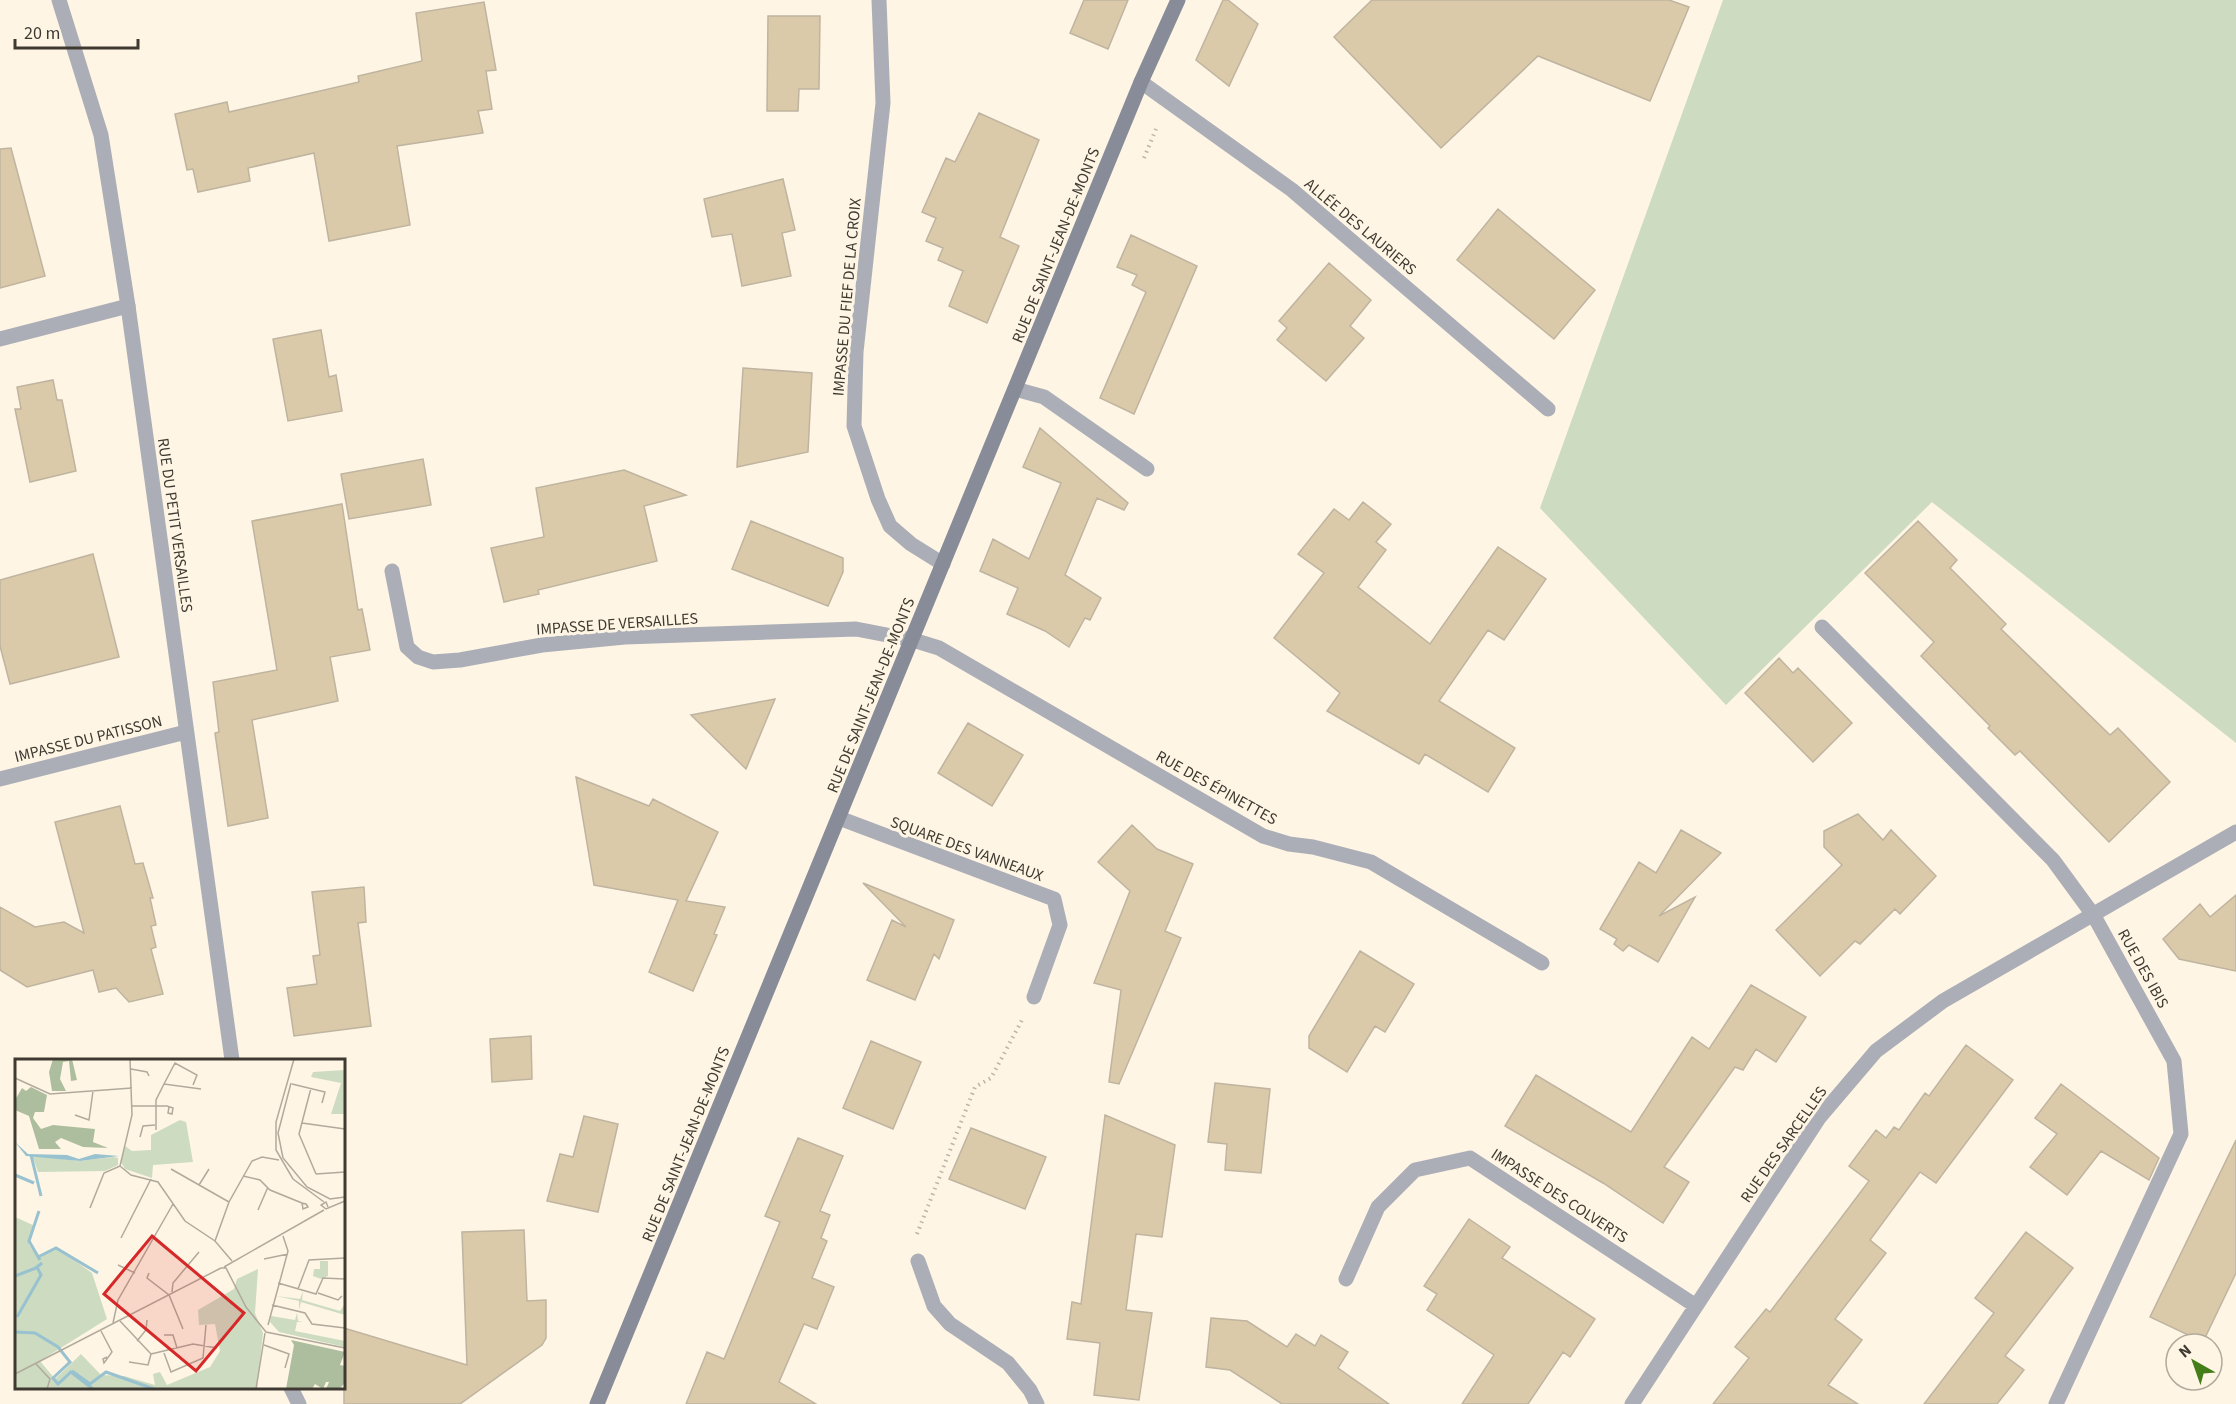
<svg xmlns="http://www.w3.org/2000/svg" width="2236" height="1404" font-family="'Source Sans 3',sans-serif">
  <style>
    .green { fill: #cddbc1 }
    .building { fill: #dbcaa9; stroke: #bfb4a0; stroke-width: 1.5 }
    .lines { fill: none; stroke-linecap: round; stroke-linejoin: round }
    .path { stroke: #bcb5a7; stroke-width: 4; stroke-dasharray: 1.5 4.5; stroke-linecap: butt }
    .lane { stroke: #acaeb7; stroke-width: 15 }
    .street { stroke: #acaeb7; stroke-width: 15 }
    .secondary { stroke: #888c99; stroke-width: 15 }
    .labels { text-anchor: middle; stroke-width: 6; stroke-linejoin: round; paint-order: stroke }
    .street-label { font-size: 16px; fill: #3e3a31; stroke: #fef5e4 }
    .inset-river { fill: none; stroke: #98c2d0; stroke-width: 3 }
    .inset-road { fill: none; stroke: #b1aa9c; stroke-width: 1.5 }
    .view { fill: #d62828; fill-opacity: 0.15; stroke: #d62828; stroke-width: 3 }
    .inset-edge { fill: none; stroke: #3e3a31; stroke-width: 3 }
  </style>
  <rect width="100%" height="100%" fill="#fef5e4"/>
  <path class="green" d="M 1723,0 L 2236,0 L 2236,743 L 1932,502 L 1726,705 L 1540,508 Z"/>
  <path class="building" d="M 1084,0 L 1128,0 L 1108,49 L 1070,33 Z
    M 1223,0 L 1228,0 L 1258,24 L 1229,86 L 1196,60 Z
    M 1372,0 L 1669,0 L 1689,7 L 1650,101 L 1538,56 L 1441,148 L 1334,37 Z
    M 484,2 L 496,70 L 486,71 L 492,109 L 478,111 L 483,133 L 397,146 L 410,225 L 329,241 L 314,153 L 248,168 L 250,181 L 198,192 L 193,169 L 187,170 L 175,114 L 227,102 L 229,112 L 359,82 L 358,76 L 422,61 L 416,13 Z
    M 768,16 L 820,16 L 819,89 L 799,89 L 798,111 L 767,111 Z
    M 979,113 L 1039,140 L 1000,237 L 1019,246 L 987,323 L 949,306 L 963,271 L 938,260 L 943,248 L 926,241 L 936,218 L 922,212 L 946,158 L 955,162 Z
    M 11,148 L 45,276 L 0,288 L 0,149 Z
    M 783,179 L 795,230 L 782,233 L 791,276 L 742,286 L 732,234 L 712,237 L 704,199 Z
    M 1498,209 L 1595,290 L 1554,339 L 1457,260 Z
    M 1131,235 L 1197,266 L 1134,414 L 1100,398 L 1146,292 L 1132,285 L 1137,275 L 1117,267 Z
    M 1329,263 L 1371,300 L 1350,326 L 1364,338 L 1326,381 L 1277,340 L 1287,328 L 1279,321 Z
    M 321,330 L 329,377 L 336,375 L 342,411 L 288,421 L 273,339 Z
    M 743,368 L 812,373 L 808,452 L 737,467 Z
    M 53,380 L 57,400 L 62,400 L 76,471 L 30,482 L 15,409 L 21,409 L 17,387 Z
    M 1040,428 L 1128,503 L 1124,510 L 1097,498 L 1065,575 L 1101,598 L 1090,620 L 1085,618 L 1069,647 L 1045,631 L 1007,614 L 1018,588 L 980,571 L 993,539 L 1029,559 L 1061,483 L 1023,467 Z
    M 423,459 L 431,505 L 349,519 L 341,474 Z
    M 624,470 L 686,495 L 644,506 L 657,561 L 538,590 L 539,594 L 504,602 L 491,548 L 544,537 L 536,488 Z
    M 1363,502 L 1391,524 L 1376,542 L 1386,550 L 1358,587 L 1430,644 L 1498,547 L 1546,579 L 1504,640 L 1488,630 L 1439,701 L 1515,748 L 1488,792 L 1425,754 L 1419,764 L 1327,711 L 1340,693 L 1274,638 L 1324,573 L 1298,554 L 1334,509 L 1349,520 Z
    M 342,504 L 358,610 L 362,609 L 370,650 L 330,657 L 338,701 L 252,720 L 268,818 L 228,826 L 215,733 L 219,732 L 213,682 L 277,670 L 252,521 Z
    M 751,521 L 843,558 L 843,572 L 828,606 L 732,569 Z
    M 1918,521 L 1957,560 L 1950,568 L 2006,624 L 2001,629 L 2110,735 L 2118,728 L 2170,782 L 2109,842 L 2020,751 L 2015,755 L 1988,728 L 1990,726 L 1921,656 L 1934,642 L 1865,573 Z
    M 93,554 L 119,657 L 10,684 L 0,646 L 0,580 Z
    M 1779,658 L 1793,673 L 1798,668 L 1852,723 L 1813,762 L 1745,693 Z
    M 775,699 L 746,769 L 691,715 Z
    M 968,723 L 1023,755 L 992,806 L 938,773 Z
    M 576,777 L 649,806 L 653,799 L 718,832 L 686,901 L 725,907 L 714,934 L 717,935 L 693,991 L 649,972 L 678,900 L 594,885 Z
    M 120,806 L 135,864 L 143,863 L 153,898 L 150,898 L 156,925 L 151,926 L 156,947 L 151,949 L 163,994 L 129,1002 L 116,988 L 99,992 L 93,970 L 27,987 L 0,970 L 0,907 L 35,927 L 64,922 L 84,933 L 55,822 Z
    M 1858,814 L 1883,840 L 1891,830 L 1936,876 L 1900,914 L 1895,909 L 1860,944 L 1855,941 L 1820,976 L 1776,930 L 1842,865 L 1824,847 L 1824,831 Z
    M 1132,825 L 1157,849 L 1193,864 L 1165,931 L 1181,938 L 1119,1084 L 1109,1082 L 1121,990 L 1094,983 L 1130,891 L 1098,862 Z
    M 1681,830 L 1721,853 L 1659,916 L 1695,897 L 1658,962 L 1629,945 L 1623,951 L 1614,944 L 1617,939 L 1600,929 L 1639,862 L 1656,873 Z
    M 863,883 L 954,920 L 939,959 L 934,954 L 915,1000 L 867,980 L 892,920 L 906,927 Z
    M 364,887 L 366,922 L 358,923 L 371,1026 L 294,1036 L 287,988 L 317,984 L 313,956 L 320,955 L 312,892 Z
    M 2236,895 L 2236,971 L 2179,959 L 2163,939 L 2200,904 L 2210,917 Z
    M 1360,951 L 1414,984 L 1385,1032 L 1375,1026 L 1347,1072 L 1309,1048 L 1309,1036 Z
    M 1751,985 L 1806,1017 L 1776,1062 L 1756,1049 L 1743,1070 L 1735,1067 L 1664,1167 L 1689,1182 L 1663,1223 L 1603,1183 L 1505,1126 L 1536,1075 L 1631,1132 L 1692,1037 L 1709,1049 Z
    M 531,1036 L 532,1079 L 492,1082 L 490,1039 Z
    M 871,1041 L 921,1062 L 893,1129 L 843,1108 Z
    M 1966,1045 L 2013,1080 L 1936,1183 L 1920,1172 L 1870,1240 L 1886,1253 L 1835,1319 L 1862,1340 L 1828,1385 L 1858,1404 L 1713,1404 L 1749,1358 L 1735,1347 L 1766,1309 L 1770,1312 L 1869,1181 L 1849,1166 L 1876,1130 L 1886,1138 L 1894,1127 L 1899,1130 L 1925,1093 L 1929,1096 Z
    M 1215,1083 L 1270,1089 L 1261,1173 L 1225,1170 L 1227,1144 L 1208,1142 Z
    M 2061,1084 L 2159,1158 L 2149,1180 L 2101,1151 L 2067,1195 L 2030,1167 L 2057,1134 L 2035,1118 Z
    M 1105,1115 L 1175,1145 L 1162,1237 L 1136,1234 L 1126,1310 L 1152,1313 L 1139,1400 L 1094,1395 L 1100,1343 L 1067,1339 L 1072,1302 L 1081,1304 Z
    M 584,1116 L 618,1124 L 598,1212 L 547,1201 L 560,1154 L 573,1157 Z
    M 971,1128 L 1046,1157 L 1025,1209 L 949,1179 Z
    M 798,1138 L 843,1156 L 820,1211 L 830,1215 L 821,1238 L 827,1241 L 812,1278 L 834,1287 L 817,1329 L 804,1324 L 779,1382 L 816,1404 L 686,1404 L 707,1352 L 724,1359 L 780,1222 L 765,1216 Z
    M 2236,1140 L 2236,1273 L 2203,1342 L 2150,1317 Z
    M 1469,1219 L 1510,1247 L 1502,1258 L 1595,1319 L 1570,1357 L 1563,1352 L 1528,1404 L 1462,1404 L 1494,1355 L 1427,1310 L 1437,1294 L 1424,1286 Z
    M 524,1230 L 527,1301 L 546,1300 L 546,1338 L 542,1345 L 460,1404 L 344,1404 L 344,1328 L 467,1365 L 462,1232 Z
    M 2026,1232 L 2073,1268 L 2005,1356 L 2024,1370 L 1997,1404 L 1924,1404 L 1994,1313 L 1975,1298 Z
    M 1211,1318 L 1247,1321 L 1287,1347 L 1296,1334 L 1315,1346 L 1321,1335 L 1348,1352 L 1338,1368 L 1389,1404 L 1282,1404 L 1230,1370 L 1206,1367 Z"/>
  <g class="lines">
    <path class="path" d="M 1144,158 L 1156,129
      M 917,1234 L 975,1087 L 991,1078 L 1022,1020"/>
    <path class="lane" d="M 1141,82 L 1292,190 L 1548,409
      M 0,339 L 128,306
      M 1015,389 L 1044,397 L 1147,469"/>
    <path class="street" d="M 59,0 L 101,135 L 128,306 L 232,1060
      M 879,0 L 883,103 L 856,352 L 854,426 L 878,499 L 890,526 L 911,544 L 943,564
      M 392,571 L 407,647 L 418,657 L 433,662 L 460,660 L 542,645 L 625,637 L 856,629 L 913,640 L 939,648 L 1263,836 L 1289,844 L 1313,847 L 1371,862 L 1542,963
      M 1822,627 L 2053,860 L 2094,916 L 2174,1061 L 2181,1134 L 2056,1404
      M 0,779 L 186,732
      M 839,818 L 1054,899 L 1060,925 L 1034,997
      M 918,1261 L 934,1306 L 950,1324 L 1008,1363 L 1030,1390 L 1037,1404
      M 1346,1279 L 1378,1207 L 1415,1170 L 1470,1158 L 1696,1306
      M 291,1388 L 299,1404
      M 1632,1404 L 1819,1118 L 1876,1051 L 1943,1001 L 2236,832"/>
    <path class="secondary" d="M 597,1404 L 1141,82 L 1178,0"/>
  </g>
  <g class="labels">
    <g class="street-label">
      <text transform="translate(1361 226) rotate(40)" y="6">ALLÉE DES LAURIERS</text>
      <text transform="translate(1055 245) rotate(-68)" y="6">RUE DE SAINT-JEAN-DE-MONTS</text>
      <text transform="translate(846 297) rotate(-85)" y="6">IMPASSE DU FIEF DE LA CROIX</text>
      <text transform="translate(176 525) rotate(82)" y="6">RUE DU PETIT VERSAILLES</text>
      <text transform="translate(617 623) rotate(-4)" y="6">IMPASSE DE VERSAILLES</text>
      <text transform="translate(870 695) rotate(-68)" y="6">RUE DE SAINT-JEAN-DE-MONTS</text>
      <text transform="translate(88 738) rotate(-14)" y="6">IMPASSE DU PATISSON</text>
      <text transform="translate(1217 787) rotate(29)" y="6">RUE DES ÉPINETTES</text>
      <text transform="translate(967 848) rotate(20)" y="6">SQUARE DES VANNEAUX</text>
      <text transform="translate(2144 968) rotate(61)" y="6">RUE DES IBIS</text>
      <text transform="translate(685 1144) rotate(-68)" y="6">RUE DE SAINT-JEAN-DE-MONTS</text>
      <text transform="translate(1783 1144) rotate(-55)" y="6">RUE DES SARCELLES</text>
      <text transform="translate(1560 1195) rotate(33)" y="6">IMPASSE DES COLVERTS</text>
    </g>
  </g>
  <g transform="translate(15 1059)">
    <rect width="330" height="330" fill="#fef5e4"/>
    <path d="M 330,11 L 330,55 L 316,55 L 326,24 L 296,18 L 298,13 ZM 165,61 L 171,63 L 178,103 L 138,106 L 137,119 L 110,110 L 106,103 L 110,87 L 117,92 L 136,91 L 136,76 ZM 17,96 L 64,102 L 98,98 L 103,99 L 103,106 L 90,112 L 23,113 ZM 0,158 L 20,167 L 14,186 L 24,199 L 41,188 L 77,214 L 92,260 L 25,302 L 40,320 L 66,295 L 86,316 L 109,317 L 140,326 L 138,315 L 145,313 L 152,326 L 195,308 L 205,292 L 200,265 L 184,266 L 183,251 L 219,230 L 222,220 L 243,210 L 240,254 L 248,274 L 242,330 L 0,330 ZM 305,202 L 313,202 L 313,217 L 306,220 L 298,217 L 299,210 L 305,210 ZM 288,232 L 287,241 L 325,252 L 329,246 L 330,256 L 286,243 L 284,251 L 284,242 L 261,237 L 285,240 ZM 282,254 L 283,262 L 288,263 L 282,263 L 280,272 L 330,282 L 330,288 L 264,273 L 255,263 L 256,257 L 280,261 Z" fill="#cddbc1"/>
    <path d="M 38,0 L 57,0 L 62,21 L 56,22 L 54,2 L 48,3 L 45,20 L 51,32 L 37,32 L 34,13 ZM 16,28 L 32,36 L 29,53 L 20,53 L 18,59 L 26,70 L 38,66 L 80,70 L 78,83 L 93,89 L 68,88 L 46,79 L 40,83 L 46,90 L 24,90 L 14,57 L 0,51 L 0,41 L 7,29 L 11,32 ZM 276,281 L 330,293 L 325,306 L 330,307 L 330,324 L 324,330 L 311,330 L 314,323 L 311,323 L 308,330 L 300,325 L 297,330 L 271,330 L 279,286 Z" fill="#adbe9e"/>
    <path d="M 0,83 L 13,95 L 52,96 L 64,100 L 80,95 L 104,97 L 65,102 L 11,97 Z" fill="#98c2d0"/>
    <path class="inset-river" d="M 16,96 L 26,137M 0,116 L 19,124M 24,152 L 14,182 L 25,201M 23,198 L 41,189 L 83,214M 0,217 L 21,209M 2,258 L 26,216 L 22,208 L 27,204M 0,273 L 20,274 L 43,288 L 55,303 L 38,319 L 43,325 L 56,313 L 78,330M 57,312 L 75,325 L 91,313 L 139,330"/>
    <path class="inset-road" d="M 115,0 L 117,56 L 105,107 L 116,116 L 143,123 L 170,162 L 200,182 L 217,202M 279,0 L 261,63 L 261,91 L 278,120 L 309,143M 116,10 L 132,13 L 134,17M 0,19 L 35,35 L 117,29M 276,24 L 263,74 L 268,99 L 292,128 L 315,140 L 330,138M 149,25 L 160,4 L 182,16 L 178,26M 277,25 L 310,33 L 307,44M 296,29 L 284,75 L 301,115M 117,47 L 152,47 L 158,49 L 157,55 L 153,54 L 154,48M 60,56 L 74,61 L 78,32M 287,64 L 330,70M 141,71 L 141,41 L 149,25 L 186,30M 125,78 L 128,67 L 140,66M 156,110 L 214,143M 301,115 L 330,113M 228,117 L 245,121 L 255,131 L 287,144M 184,126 L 194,110M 287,144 L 291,145 L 293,148 L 288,150 ZM 313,148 L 311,143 L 306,146 L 311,150 L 330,142M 75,149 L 89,114 L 105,107M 243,151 L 253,128M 106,179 L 136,120M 200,182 L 214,143 L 237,102 L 247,98 L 264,101M 249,200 L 273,195M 103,206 L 120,214M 209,208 L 309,151M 206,209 L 211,209 L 231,248 L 251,273 L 330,289M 134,214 L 132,219 L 154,236 L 168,270M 263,224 L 301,235 L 308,219 L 330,220M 283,230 L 294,201 L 330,199M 157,233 L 158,224 L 184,193M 303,234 L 323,241 L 327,237M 257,246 L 290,254 L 297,265 L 330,269M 105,262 L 136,295M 98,264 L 103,241 L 158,145M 253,266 L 273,192 L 268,177M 86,272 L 97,293 L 89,304 L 88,300 L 92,298M 149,276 L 158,276 L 162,289M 122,282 L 131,271 L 132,261M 249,286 L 274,295 L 270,309M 149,294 L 156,313 L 188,299 L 191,266M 136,295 L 178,285 L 202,289M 114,303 L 133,306 L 136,295M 21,305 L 35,320 L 32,330M 0,315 L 206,209M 241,330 L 250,274"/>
    <path class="view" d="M 137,177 L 229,254 L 181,312 L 89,235 Z"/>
    <rect width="330" height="330" class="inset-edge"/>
  </g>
  <g transform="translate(2194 1362) rotate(320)"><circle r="28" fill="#fef5e4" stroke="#b1aa9c" stroke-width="1.5"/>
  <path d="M0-4.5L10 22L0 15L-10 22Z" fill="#437e19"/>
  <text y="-9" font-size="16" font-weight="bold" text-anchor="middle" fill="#3e3a31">N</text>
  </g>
  <path d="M15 39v9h123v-9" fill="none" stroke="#3e3a31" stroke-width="3"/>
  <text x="24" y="39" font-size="18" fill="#3e3a31" stroke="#fef5e4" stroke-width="4.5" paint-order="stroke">20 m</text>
</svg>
